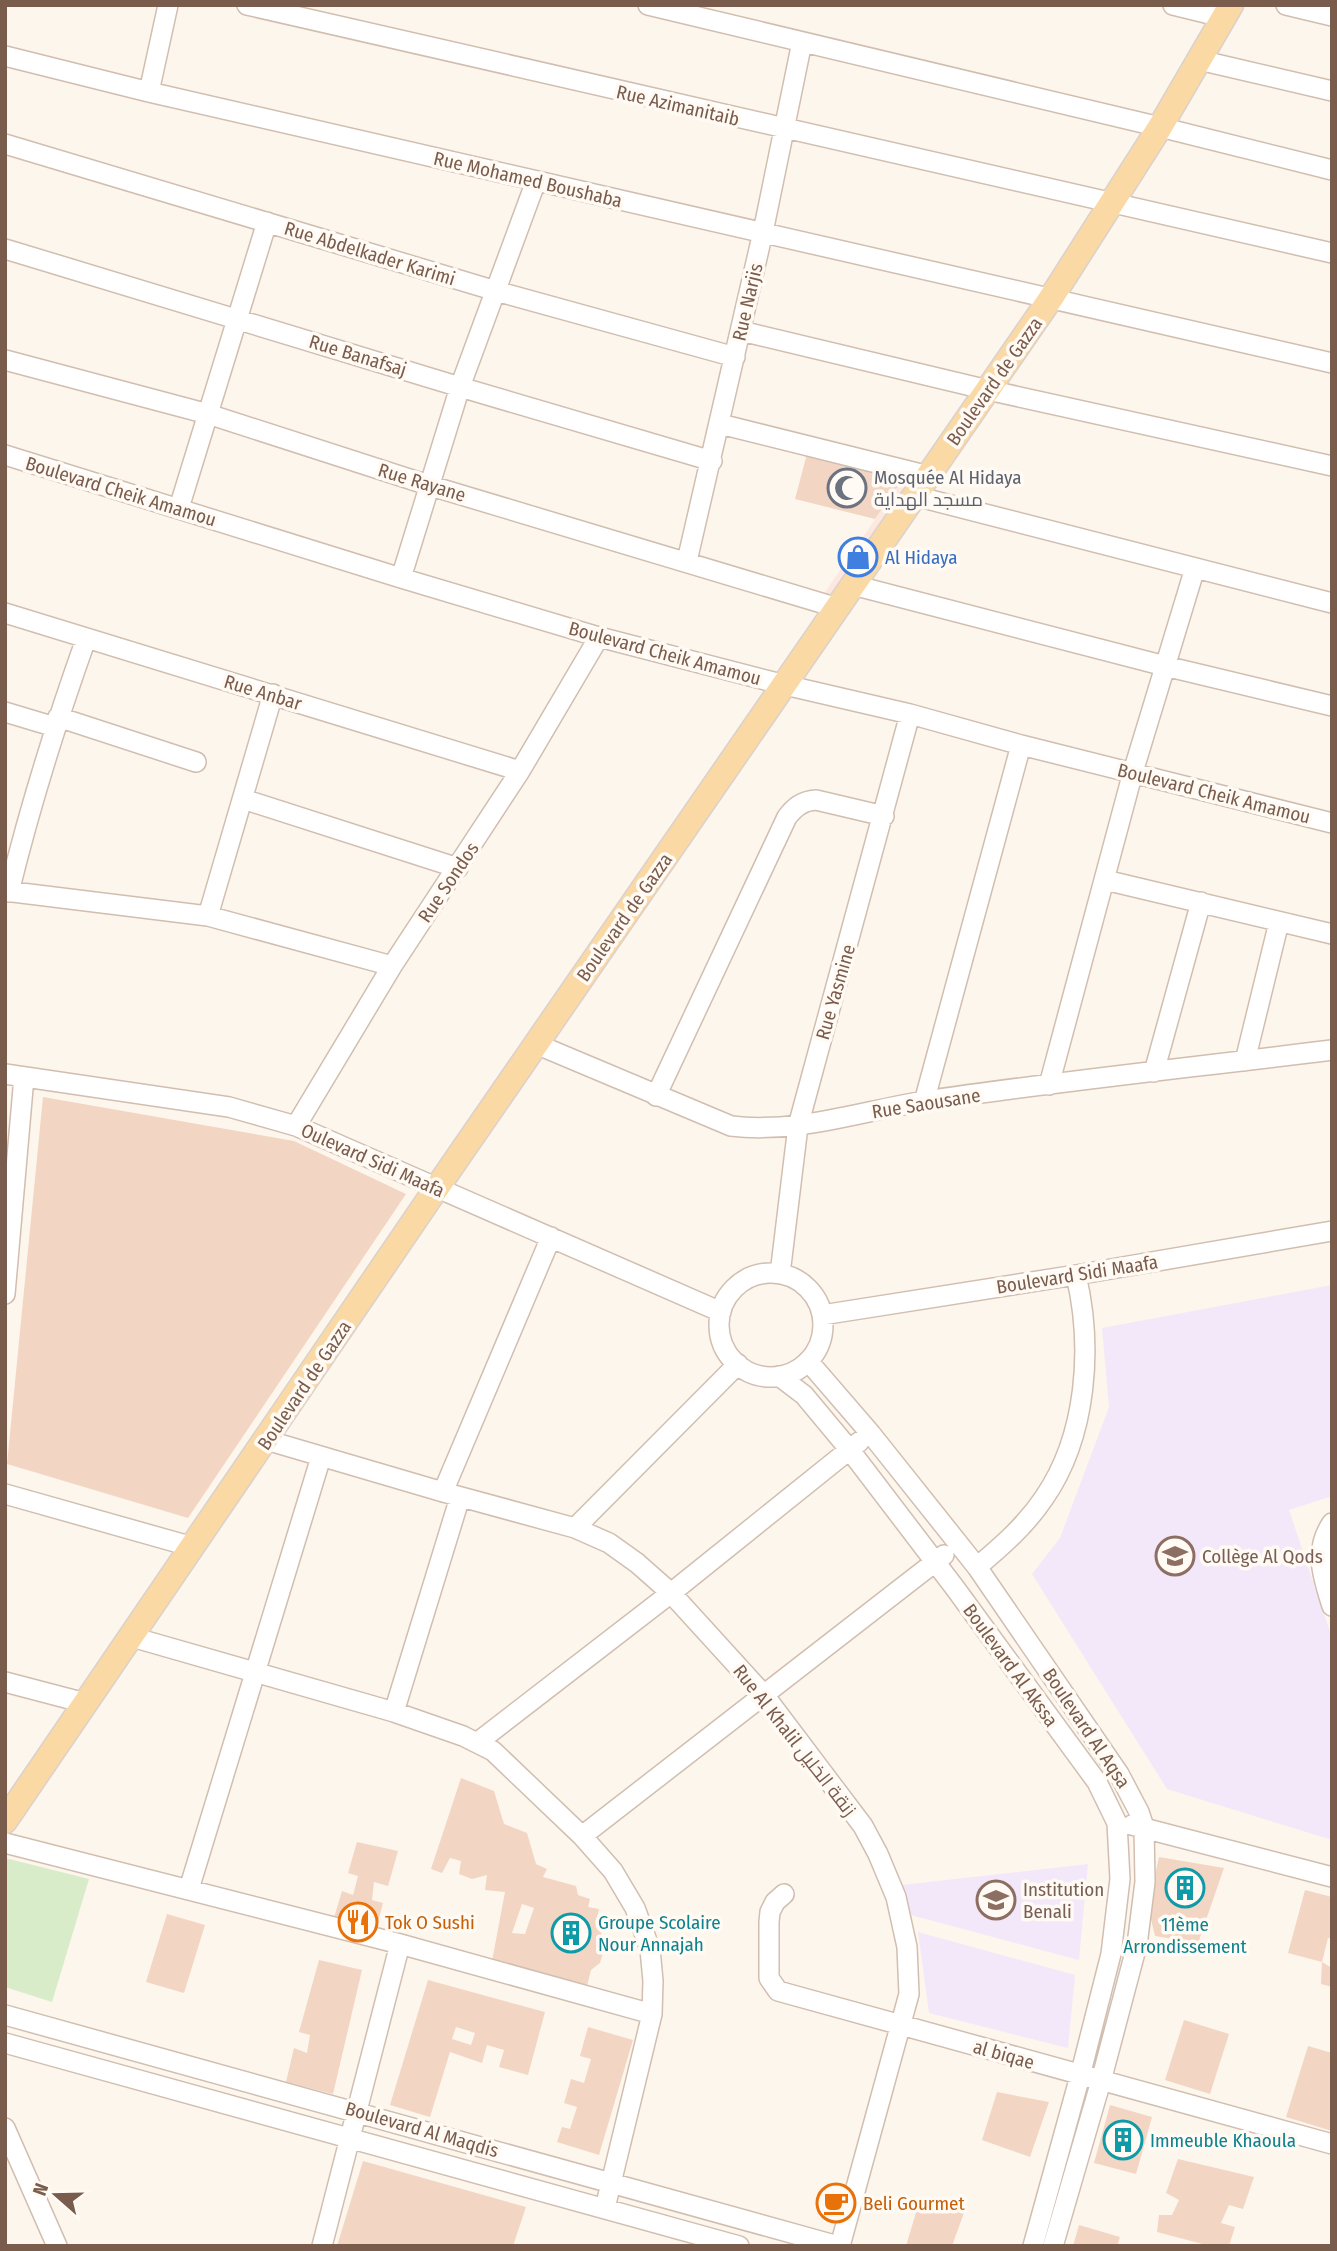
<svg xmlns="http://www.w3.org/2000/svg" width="1337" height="2251" font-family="'Fira Sans Condensed',Cairo,sans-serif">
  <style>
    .commercial { fill: #fde8e0 }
    .education { fill: #f3e8fa }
    .green { fill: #d8ecc9 }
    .building { fill: #f3d5c3; fill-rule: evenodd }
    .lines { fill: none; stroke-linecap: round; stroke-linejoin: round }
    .minor-casing { stroke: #d1beb0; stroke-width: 22 }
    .major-casing { stroke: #dad1cd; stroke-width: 27 }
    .minor { stroke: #fff; stroke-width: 19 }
    .major { stroke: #fbd9a5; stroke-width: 24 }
    .labels { text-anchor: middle; stroke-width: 7; stroke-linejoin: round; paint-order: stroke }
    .street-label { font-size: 19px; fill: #7a5c4d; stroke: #fffaf3 }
    .worship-label { font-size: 19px; fill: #5b616d; stroke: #fffaf3; text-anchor: start }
    .shop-label { font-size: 19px; fill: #366cbe; stroke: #fffaf3; text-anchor: start }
    .education-label { font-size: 19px; fill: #785e54; stroke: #fffaf3; text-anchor: start }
    .food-label { font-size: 19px; fill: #c56008; stroke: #fffaf3; text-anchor: start }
    .culture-label { font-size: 19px; fill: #0d838f; stroke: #fffaf3; text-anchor: start }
  </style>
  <rect width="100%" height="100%" fill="#fdf6ec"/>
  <path class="commercial" d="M 905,476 L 920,479 L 838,599 L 823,595 Z"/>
  <path class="education" d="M 1332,1285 L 1332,1496 L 1289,1510 L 1332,1638 L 1332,1840 L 1167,1789 L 1032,1574 L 1060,1538 L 1109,1407 L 1102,1328 Z
    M 1088,1864 L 1079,1960 L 911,1915 L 902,1885 Z
    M 918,1932 L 1075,1975 L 1068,2048 L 929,2013 Z"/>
  <path class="green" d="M 5,1858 L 89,1879 L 52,2002 L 5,1987 Z"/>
  <path class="building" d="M 808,450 L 905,476 L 875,519 L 795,499 Z
    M 43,1097 L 294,1141 L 406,1194 L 188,1518 L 7,1464 Z
    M 461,1778 L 494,1791 L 504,1824 L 527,1833 L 536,1864 L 547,1869 L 543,1877 L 576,1886 L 578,1895 L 590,1899 L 588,1907 L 599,1909 L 596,1924 L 606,1942 L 600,1963 L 591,1970 L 587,1986 L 492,1961 L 505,1892 L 485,1890 L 487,1875 L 472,1879 L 459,1874 L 461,1861 L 450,1858 L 442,1873 L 431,1869 ZM 522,1904 L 534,1908 L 525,1934 L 512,1933 Z
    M 357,1842 L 398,1851 L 388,1886 L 374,1882 L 372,1900 L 383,1903 L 375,1933 L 333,1921 L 342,1891 L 353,1895 L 358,1876 L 348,1873 Z
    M 1159,1857 L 1224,1868 L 1198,1943 L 1155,1936 L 1148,1907 Z
    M 1305,1890 L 1332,1897 L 1332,1939 L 1328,1938 L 1322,1962 L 1288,1953 Z
    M 167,1914 L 205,1925 L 184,1993 L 146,1982 Z
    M 319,1960 L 362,1970 L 333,2094 L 286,2082 L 294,2048 L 307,2053 L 310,2035 L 299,2032 Z
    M 1322,1962 L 1332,1968 L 1332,1987 L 1321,1984 Z
    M 428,1980 L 545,2012 L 528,2075 L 499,2067 L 504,2050 L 487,2045 L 482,2063 L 450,2052 L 430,2117 L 390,2105 ZM 456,2027 L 475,2033 L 471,2045 L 452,2039 Z
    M 1184,2020 L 1229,2034 L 1210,2094 L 1165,2080 Z
    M 588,2027 L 633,2040 L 599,2155 L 557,2142 L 562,2127 L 570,2129 L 577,2107 L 564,2103 L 571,2079 L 584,2083 L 591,2059 L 580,2056 Z
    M 1308,2046 L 1332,2053 L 1332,2131 L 1286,2117 Z
    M 997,2092 L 1049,2102 L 1030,2157 L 982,2140 Z
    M 1110,2105 L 1152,2117 L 1136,2174 L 1094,2163 Z
    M 1178,2159 L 1254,2177 L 1243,2209 L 1229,2205 L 1221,2223 L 1235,2227 L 1229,2246 L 1210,2246 L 1157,2232 L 1159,2215 L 1172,2215 L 1179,2200 L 1166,2193 Z
    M 363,2161 L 526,2207 L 513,2246 L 337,2246 Z
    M 920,2199 L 965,2210 L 952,2246 L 906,2246 Z
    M 1079,2225 L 1120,2237 L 1117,2246 L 1073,2246 Z"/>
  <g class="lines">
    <defs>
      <path id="minor" d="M 247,5 L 1332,253
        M 648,5 L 1160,127 L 1332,170
        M 1173,5 L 1222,17
        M 1286,5 L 1332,16
        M 5,56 L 149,92 L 1332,363
        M 1199,60 L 1332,91
        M 149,92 L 168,5
        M 5,144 L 496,291 L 735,357
        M 5,249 L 460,387 L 712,461
        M 741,331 L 988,390 L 1332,466
        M 5,360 L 208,414 L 428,485 L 838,608
        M 720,424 L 929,476
        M 5,455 L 401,578 L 599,637 L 785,685 L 910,714 L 1021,745 L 1332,823
        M 915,496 L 1332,603
        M 179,508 L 267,222
        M 687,561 L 763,232 L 802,42
        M 401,578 L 460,387 L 536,181
        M 853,585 L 1165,666 L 1332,706
        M 5,613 L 520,771
        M 5,712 L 55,727
        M 58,717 L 196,762
        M 243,799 L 458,868
        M 1105,880 L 1332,934
        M 5,891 L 208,916 L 392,966
        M 9,892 C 30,806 56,723 86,639
        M 208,916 L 273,694
        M 536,1044 L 731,1126 C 797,1134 861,1111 925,1101 C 1060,1081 1196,1067 1332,1050
        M 1245,1061 L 1279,922
        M 1154,1072 L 1201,902
        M 5,1074 L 229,1107 L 296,1126 L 721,1312
        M 1049,1085 L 1133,772 L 1195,568
        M 656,1096 L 787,817 C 795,807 802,801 816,800 L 884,816
        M 924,1102 L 1021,745
        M 296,1126 L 392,966 L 520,771 L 599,637
        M719 1325a52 52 0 1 1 104 0a52 52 0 1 1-104 0Z
        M 780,1274 L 798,1126 L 910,714
        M 5,1294 L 24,1077
        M 822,1315 L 1076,1275 L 1332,1231
        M 808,1361 L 871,1434 L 977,1567 L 1119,1774 L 1139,1812 L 1144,1827 L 1145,1882 L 1137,1945 L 1101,2081 L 1053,2246
        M 779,1376 L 804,1395 L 849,1449 L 955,1588 L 1097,1782 L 1117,1823 L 1120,1879 L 1111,1954 L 1080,2076 L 1033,2246
        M 266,1440 L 443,1492 L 575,1528 L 609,1543 L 637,1563 L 671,1593 L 764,1695 L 863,1826 L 878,1854 L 896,1897 L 907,1947 L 909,1994 L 840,2246
        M 443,1492 L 551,1237
        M 5,1494 L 193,1547
        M 1332,1523 C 1313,1551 1323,1577 1332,1606
        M 575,1528 L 738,1364
        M 977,1567 C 1002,1546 1026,1525 1044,1498 C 1087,1436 1093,1347 1076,1275
        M 132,1637 L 394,1712 L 463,1736 L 493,1751 L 582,1836 L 613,1871 L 635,1908 L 650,1949 L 653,1981 L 652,2014 L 605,2208
        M 5,1682 L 85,1703
        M 394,1712 L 460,1497
        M 478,1742 L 671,1593 L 859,1442
        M 1132,1825 L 1332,1877
        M 582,1836 L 944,1555
        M 5,1843 L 400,1944 L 652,2014
        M 189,1889 L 321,1457
        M 784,1894 L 775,1902 L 770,1912 L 769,1922 L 769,1978 L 778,1991 L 1332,2144
        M 5,2015 L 838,2246
        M 5,2043 L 739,2246
        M 5,2128 L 57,2246
        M 322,2246 L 400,1944"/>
      <path id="major" d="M 5,1821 L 436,1189 L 1051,298 L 1160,127 L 1231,5"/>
    </defs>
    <use href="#minor" class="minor-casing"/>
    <use href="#major" class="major-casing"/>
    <use href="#minor" class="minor"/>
    <use href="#major" class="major"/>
  </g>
  <defs>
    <symbol id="mosque-ring" viewBox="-11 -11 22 22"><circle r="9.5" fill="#fffaf3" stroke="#6b7280" stroke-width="1.5"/><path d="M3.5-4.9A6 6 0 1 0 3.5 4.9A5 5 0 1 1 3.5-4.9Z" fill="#6b7280"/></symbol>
    <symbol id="shop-ring" viewBox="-11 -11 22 22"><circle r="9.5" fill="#fffaf3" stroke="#3f7fe0" stroke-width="1.5"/><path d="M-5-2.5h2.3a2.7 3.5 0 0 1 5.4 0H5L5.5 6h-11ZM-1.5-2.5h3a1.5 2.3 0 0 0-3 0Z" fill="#3f7fe0"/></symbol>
    <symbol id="school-ring" viewBox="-11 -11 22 22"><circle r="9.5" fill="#fffaf3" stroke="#8d6e63" stroke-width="1.5"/><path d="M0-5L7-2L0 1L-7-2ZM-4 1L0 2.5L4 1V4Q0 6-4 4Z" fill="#8d6e63"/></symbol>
    <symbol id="building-ring" viewBox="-11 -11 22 22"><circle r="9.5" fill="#fffaf3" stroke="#0f9aa8" stroke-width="1.5"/><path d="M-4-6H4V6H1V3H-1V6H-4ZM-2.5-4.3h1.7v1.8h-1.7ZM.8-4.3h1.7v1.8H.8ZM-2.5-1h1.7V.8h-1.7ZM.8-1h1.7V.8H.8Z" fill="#0f9aa8"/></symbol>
    <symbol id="restaurant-ring" viewBox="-11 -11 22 22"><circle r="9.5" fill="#fffaf3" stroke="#e8710a" stroke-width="1.5"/><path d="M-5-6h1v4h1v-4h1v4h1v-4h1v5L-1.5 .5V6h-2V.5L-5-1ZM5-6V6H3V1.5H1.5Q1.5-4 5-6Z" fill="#e8710a"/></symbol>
    <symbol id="cafe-ring" viewBox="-11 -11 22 22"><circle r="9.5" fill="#fffaf3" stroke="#e8710a" stroke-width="1.5"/><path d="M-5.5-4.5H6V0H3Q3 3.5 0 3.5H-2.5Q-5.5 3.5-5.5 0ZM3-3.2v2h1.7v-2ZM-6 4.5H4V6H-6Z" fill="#e8710a"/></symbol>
  </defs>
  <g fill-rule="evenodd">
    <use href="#mosque-ring" x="825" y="466" width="44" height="44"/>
    <use href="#shop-ring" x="836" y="535" width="44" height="44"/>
    <use href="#school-ring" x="1153" y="1534" width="44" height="44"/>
    <use href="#building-ring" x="1163" y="1866" width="44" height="44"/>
    <use href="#school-ring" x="974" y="1878" width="44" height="44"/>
    <use href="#restaurant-ring" x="336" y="1900" width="44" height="44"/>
    <use href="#building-ring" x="549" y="1911" width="44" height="44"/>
    <use href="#building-ring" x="1101" y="2118" width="44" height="44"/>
    <use href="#cafe-ring" x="814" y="2181" width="44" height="44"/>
  </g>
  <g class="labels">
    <g class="street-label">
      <text transform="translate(678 105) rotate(13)" y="7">Rue Azimanitaib</text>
      <text transform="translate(528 179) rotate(13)" y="7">Rue Mohamed Boushaba</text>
      <text transform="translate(370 253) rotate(17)" y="7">Rue Abdelkader Karimi</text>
      <text transform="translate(747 302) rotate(-77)" y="7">Rue Narjis</text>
      <text transform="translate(358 355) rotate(17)" y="7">Rue Banafsaj</text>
      <text transform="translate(994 381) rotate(-55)" y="7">Boulevard de Gazza</text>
      <text transform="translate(422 482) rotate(17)" y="7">Rue Rayane</text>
      <text transform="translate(121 491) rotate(17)" y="7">Boulevard Cheik Amamou</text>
      <text transform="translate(665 653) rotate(15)" y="7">Boulevard Cheik Amamou</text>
      <text transform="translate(263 692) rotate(17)" y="7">Rue Anbar</text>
      <text transform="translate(1214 793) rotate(14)" y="7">Boulevard Cheik Amamou</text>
      <text transform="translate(448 882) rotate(-56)" y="7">Rue Sondos</text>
      <text transform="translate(624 917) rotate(-55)" y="7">Boulevard de Gazza</text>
      <text transform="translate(835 992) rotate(-74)" y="7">Rue Yasmine</text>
      <text transform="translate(926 1103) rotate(-9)" y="7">Rue Saousane</text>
      <text transform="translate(373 1160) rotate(24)" y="7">Oulevard Sidi Maafa</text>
      <text transform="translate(1077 1274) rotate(-9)" y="7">Boulevard Sidi Maafa</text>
      <text transform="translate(304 1385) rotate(-56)" y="7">Boulevard de Gazza</text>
      <text transform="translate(1011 1665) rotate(54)" y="7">Boulevard Al Akssa</text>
      <text transform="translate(1087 1728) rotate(56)" y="7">Boulevard Al Aqsa</text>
      <text transform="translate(795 1740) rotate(52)" y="7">Rue Al Khalil زنقة الخليل</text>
      <text transform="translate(1004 2054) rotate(16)" y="7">al biqae</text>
      <text transform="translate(422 2129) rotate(16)" y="7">Boulevard Al Maqdis</text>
    </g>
    <g class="worship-label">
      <text x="874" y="484">Mosquée Al Hidaya<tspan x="874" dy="22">مسجد الهداية</tspan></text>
    </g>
    <g class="shop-label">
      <text x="885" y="564">Al Hidaya</text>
    </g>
    <g class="education-label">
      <text x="1202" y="1563">Collège Al Qods</text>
      <text x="1023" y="1896">Institution<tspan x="1023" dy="22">Benali</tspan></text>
    </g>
    <g class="food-label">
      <text x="385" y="1929">Tok O Sushi</text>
      <text x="863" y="2210">Beli Gourmet</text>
    </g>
    <g class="culture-label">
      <text x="598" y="1929">Groupe Scolaire<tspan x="598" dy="22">Nour Annajah</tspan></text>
      <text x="1185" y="1931" text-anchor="middle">11ème<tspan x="1185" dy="22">Arrondissement</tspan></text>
      <text x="1150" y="2147">Immeuble Khaoula</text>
    </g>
  </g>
  <rect width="1337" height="2251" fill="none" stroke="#7a5c4d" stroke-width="14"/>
  <g transform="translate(56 2195) rotate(290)" stroke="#fffaf3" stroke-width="5" paint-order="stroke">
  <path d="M0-5L12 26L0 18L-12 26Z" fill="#7a5c4d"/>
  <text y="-10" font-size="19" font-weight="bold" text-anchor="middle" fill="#7a5c4d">N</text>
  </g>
</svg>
